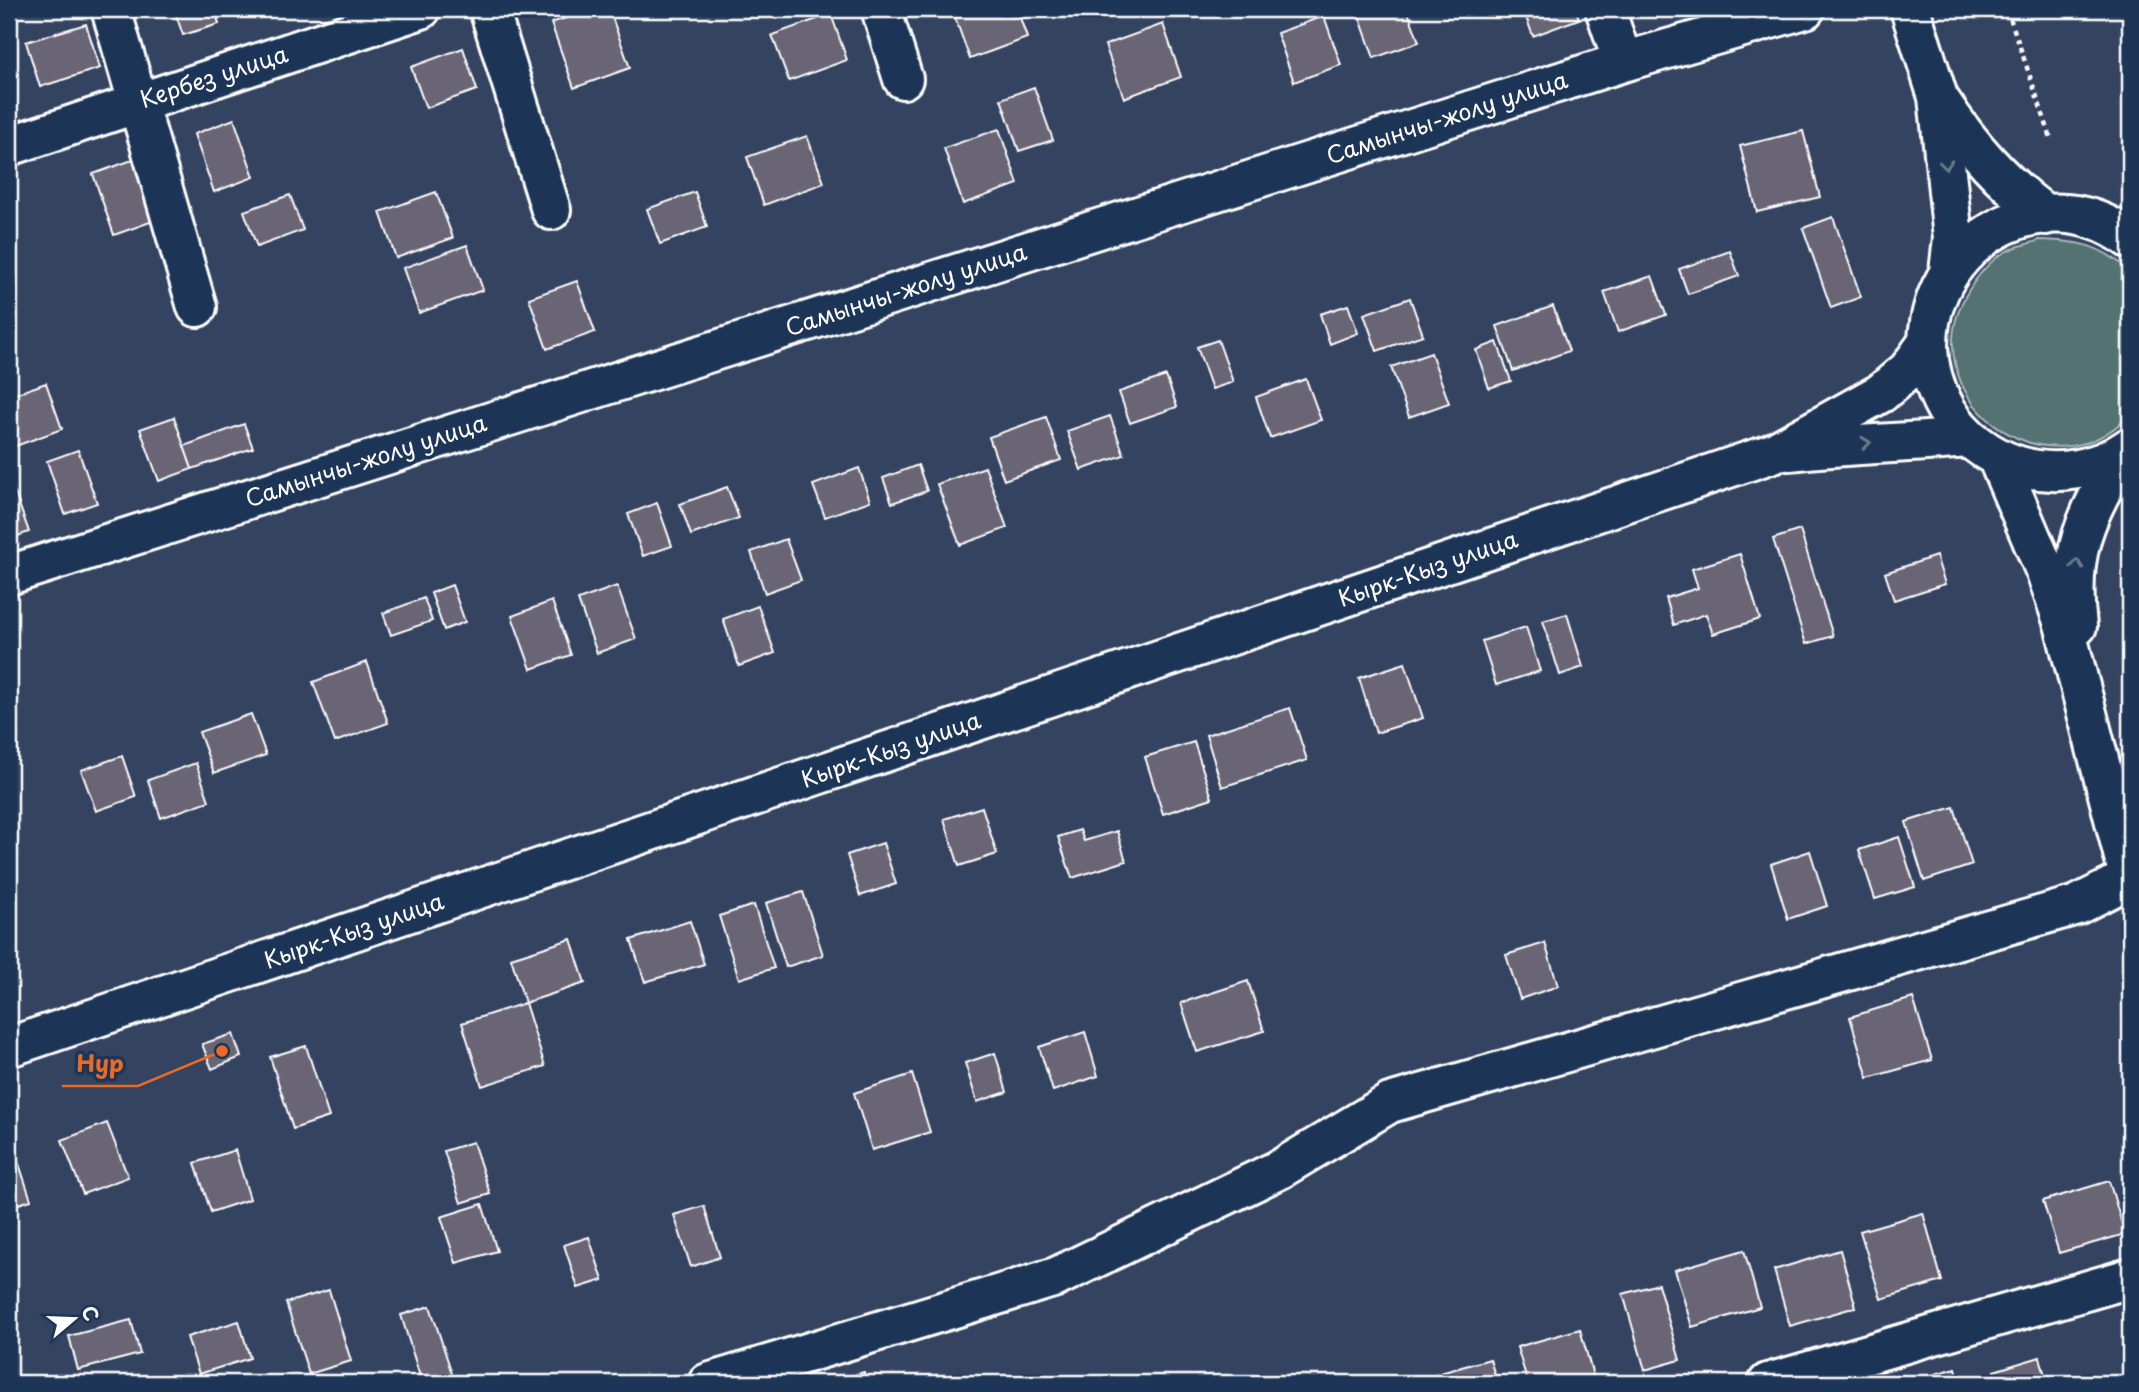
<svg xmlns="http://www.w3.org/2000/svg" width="2139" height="1392" font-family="'Playpen Sans',sans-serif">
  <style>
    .green { fill: #537271; stroke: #a9b8b8; stroke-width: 2 }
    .building { fill: #696575; stroke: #fff; stroke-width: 2 }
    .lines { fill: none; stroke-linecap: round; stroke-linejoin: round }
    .minor-casing { stroke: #fff; stroke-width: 44 }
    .tertiary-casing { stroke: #fff; stroke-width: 44 }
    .primary-casing { stroke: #fff; stroke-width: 44 }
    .path { stroke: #fff; stroke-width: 4.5; stroke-dasharray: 5 5; stroke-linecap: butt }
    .minor { stroke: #1d3557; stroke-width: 38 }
    .tertiary { stroke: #1d3557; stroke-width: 38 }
    .primary { stroke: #1d3557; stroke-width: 38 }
    .oneway { stroke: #6c7c92 }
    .labels { text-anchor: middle; stroke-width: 7; stroke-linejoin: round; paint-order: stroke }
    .street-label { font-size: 23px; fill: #fff; stroke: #1d3557 }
    .leader { fill: none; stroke: #ea6a24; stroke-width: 2.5 }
    .callout-dot { fill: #ea6a24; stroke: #1d3557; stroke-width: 2.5 }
    .callout-label { font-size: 24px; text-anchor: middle; font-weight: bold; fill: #ea6a24; stroke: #1d3557; stroke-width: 7; stroke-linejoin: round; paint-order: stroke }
  </style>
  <rect width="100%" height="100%" fill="#344360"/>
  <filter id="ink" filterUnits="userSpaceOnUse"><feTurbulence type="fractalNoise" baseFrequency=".0143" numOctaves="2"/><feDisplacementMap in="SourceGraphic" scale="14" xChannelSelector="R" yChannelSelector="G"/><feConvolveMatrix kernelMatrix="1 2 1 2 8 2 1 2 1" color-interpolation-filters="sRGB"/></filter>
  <g filter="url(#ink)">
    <path class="green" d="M 2040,240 C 2080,241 2100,245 2130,271 L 2130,414 C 2047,503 1905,394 1969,290 C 1978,275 1990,261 2005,252 C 2015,246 2029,244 2040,240 Z"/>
    <path class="building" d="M 174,9 L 215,9 L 219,24 L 183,35 Z
      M 592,9 L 609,9 L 630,68 L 574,88 L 551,23 Z
      M 952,9 L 1017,9 L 1027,38 L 970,59 Z
      M 1407,9 L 1419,42 L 1374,58 L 1357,10 Z
      M 1523,9 L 1576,9 L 1579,19 L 1533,36 Z
      M 831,14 L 847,60 L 789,81 L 772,35 Z
      M 1324,16 L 1341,65 L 1294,82 L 1277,33 Z
      M 86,24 L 100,68 L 40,87 L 26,42 Z
      M 1163,24 L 1181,77 L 1124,98 L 1105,45 Z
      M 463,48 L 477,90 L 426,108 L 411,67 Z
      M 1034,87 L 1053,140 L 1019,151 L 1001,99 Z
      M 234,119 L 254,177 L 214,192 L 194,134 Z
      M 999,129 L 1018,184 L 963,204 L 944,148 Z
      M 1803,131 L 1820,197 L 1757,212 L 1740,146 Z
      M 807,136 L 824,183 L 764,205 L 747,157 Z
      M 149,154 L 170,215 L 114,235 L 93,174 Z
      M 436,192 L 453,238 L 396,258 L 380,212 Z
      M 695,192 L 707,227 L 660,244 L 647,209 Z
      M 290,195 L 303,230 L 257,247 L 244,211 Z
      M 1833,217 L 1861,297 L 1831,308 L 1803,228 Z
      M 467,245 L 483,290 L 419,313 L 403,268 Z
      M 1730,251 L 1739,276 L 1688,294 L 1679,269 Z
      M 1652,276 L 1666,315 L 1618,332 L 1604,292 Z
      M 577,281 L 595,332 L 547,349 L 529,298 Z
      M 1410,298 L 1423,335 L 1377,351 L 1364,314 Z
      M 1348,305 L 1358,333 L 1330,344 L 1320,314 Z
      M 1553,306 L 1569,351 L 1513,371 L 1497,326 Z
      M 1218,340 L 1233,382 L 1212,389 L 1197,347 Z
      M 1497,342 L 1511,381 L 1489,388 L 1476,350 Z
      M 1431,353 L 1449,403 L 1409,417 L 1391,367 Z
      M 1166,376 L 1177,407 L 1130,423 L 1119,392 Z
      M 1306,379 L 1321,420 L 1270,438 L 1256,397 Z
      M 46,383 L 62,429 L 13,447 L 9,434 L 9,396 Z
      M 1110,416 L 1124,455 L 1081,470 L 1067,431 Z
      M 174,417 L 192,469 L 159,481 L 140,429 Z
      M 1046,417 L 1061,460 L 1004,480 L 989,437 Z
      M 244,424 L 253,448 L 192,469 L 184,446 Z
      M 78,450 L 97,503 L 65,514 L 47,461 Z
      M 918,465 L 927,491 L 892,503 L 883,478 Z
      M 985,467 L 1007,528 L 960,545 L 937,484 Z
      M 859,468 L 870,501 L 825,517 L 813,485 Z
      M 9,476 L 29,532 L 9,539 Z
      M 727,487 L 739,518 L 691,535 L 680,504 Z
      M 657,503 L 672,546 L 643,556 L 628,514 Z
      M 1800,530 L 1833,636 L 1806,644 L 1773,539 Z
      M 786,539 L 801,580 L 765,593 L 751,552 Z
      M 1740,554 L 1760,619 L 1713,634 L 1706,614 L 1674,625 L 1666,598 L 1698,588 L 1692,569 Z
      M 1936,556 L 1945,584 L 1894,600 L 1885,573 Z
      M 452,585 L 465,622 L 444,630 L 431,593 Z
      M 617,586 L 636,639 L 597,653 L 578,600 Z
      M 424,598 L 432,621 L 391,635 L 383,613 Z
      M 552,601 L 571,655 L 531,669 L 512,616 Z
      M 758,606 L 775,653 L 739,666 L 723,619 Z
      M 1567,614 L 1583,667 L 1560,675 L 1543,621 Z
      M 1526,627 L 1540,671 L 1496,685 L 1482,641 Z
      M 367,662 L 388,723 L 335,742 L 313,682 Z
      M 1405,663 L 1423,718 L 1376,733 L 1359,678 Z
      M 1290,708 L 1307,760 L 1222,787 L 1206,735 Z
      M 251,714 L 266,755 L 214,773 L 199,732 Z
      M 1194,742 L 1212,798 L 1163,814 L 1145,757 Z
      M 122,756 L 136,797 L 96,811 L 81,770 Z
      M 196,763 L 209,801 L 161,818 L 148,780 Z
      M 982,807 L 997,854 L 959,866 L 944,819 Z
      M 1954,807 L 1972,865 L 1924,881 L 1906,822 Z
      M 1080,830 L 1084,841 L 1117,831 L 1126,861 L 1072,878 L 1058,837 Z
      M 1899,837 L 1915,887 L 1875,899 L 1859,850 Z
      M 883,843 L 896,884 L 860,896 L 847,855 Z
      M 1810,851 L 1827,906 L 1788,919 L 1771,864 Z
      M 803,892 L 823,955 L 786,967 L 766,903 Z
      M 754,905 L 774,968 L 739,979 L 719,916 Z
      M 690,921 L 704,964 L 645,982 L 631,940 Z
      M 571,939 L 585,983 L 525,1003 L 511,958 Z
      M 1545,943 L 1558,986 L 1520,999 L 1506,955 Z
      M 1248,981 L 1264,1031 L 1197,1052 L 1181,1003 Z
      M 1913,998 L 1932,1060 L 1868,1078 L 1850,1017 Z
      M 525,1003 L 545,1066 L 482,1086 L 462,1023 Z
      M 1085,1032 L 1098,1076 L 1053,1091 L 1039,1047 Z
      M 233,1034 L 241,1057 L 212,1069 L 202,1044 Z
      M 306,1046 L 329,1117 L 293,1129 L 270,1057 Z
      M 995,1053 L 1007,1092 L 977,1102 L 965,1063 Z
      M 912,1074 L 930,1132 L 872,1150 L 854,1093 Z
      M 107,1123 L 128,1177 L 83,1194 L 62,1140 Z
      M 473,1142 L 490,1194 L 461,1203 L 444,1151 Z
      M 235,1150 L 250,1199 L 211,1212 L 195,1163 Z
      M 15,1152 L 31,1200 L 9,1207 L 9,1154 Z
      M 2109,1181 L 2125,1234 L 2059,1253 L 2043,1201 Z
      M 482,1204 L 497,1251 L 456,1263 L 441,1217 Z
      M 704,1206 L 720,1257 L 691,1267 L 674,1215 Z
      M 1923,1213 L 1942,1281 L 1881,1299 L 1860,1231 Z
      M 589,1237 L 603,1280 L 578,1288 L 564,1245 Z
      M 1744,1250 L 1760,1307 L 1692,1327 L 1675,1270 Z
      M 1840,1250 L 1856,1307 L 1790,1326 L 1774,1270 Z
      M 1658,1284 L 1680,1360 L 1645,1370 L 1623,1294 Z
      M 329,1290 L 351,1361 L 309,1374 L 286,1303 Z
      M 430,1306 L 455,1383 L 422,1383 L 401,1315 Z
      M 131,1320 L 140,1354 L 78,1370 L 69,1336 Z
      M 239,1321 L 250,1358 L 199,1374 L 187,1337 Z
      M 1580,1329 L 1595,1383 L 1528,1383 L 1517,1347 Z
      M 2040,1357 L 2047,1383 L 1997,1383 L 1994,1371 Z
      M 1490,1359 L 1497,1383 L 1439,1383 L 1437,1374 Z
      M 1956,1368 L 1960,1383 L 1903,1383 Z
      M 864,1372 L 867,1383 L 833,1383 L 832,1381 Z"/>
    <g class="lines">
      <defs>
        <path id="minor" d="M 111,9 L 197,307
          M 489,9 L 551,210
          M 881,9 L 903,79
          M 1605,9 L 1623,62
          M 9,146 L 421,9
          M 9,575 L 1623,62 L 1805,9
          M 708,1383 L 1056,1277 L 1280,1169 L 1390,1103 L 2077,905 L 2130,878
          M 1768,1383 L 2130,1278"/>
        <path id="tertiary" d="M 1789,451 C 1850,444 1909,443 1969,438
          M 9,1047 L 1773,453 L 1881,393 L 1908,370 L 1928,342"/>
        <path id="primary" d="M 1910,9 L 1938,97 L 1953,238 L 1949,272
          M 1941,102 C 1971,147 2002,182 2046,215
          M 2130,239 C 2018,157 1878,289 1946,409 C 1962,436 1989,457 2019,466 C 2057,477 2098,470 2130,447
          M 1997,457 L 2047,575 L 2064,624 L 2130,880
          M 2077,626 C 2067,551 2086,515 2123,453"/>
      </defs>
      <use href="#minor" class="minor-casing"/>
      <use href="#tertiary" class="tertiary-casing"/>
      <use href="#primary" class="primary-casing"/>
      <path class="path" d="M 2007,9 L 2052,141"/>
      <use href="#minor" class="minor"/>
      <use href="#tertiary" class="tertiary"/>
      <use href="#primary" class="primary"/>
    </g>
    <defs><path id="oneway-chevron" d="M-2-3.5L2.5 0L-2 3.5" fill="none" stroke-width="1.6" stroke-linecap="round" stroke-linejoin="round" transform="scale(1.75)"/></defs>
    <g class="oneway">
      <use href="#oneway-chevron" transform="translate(1946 165) rotate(83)"/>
      <use href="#oneway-chevron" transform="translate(1866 443) rotate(-6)"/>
      <use href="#oneway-chevron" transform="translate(2077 564) rotate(-85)"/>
    </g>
  </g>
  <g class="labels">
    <g class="street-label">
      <text transform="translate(214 77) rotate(-18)" y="8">Кербез улица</text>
      <text transform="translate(1447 118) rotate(-18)" y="8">Самынчы-жолу улица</text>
      <text transform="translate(906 290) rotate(-18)" y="8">Самынчы-жолу улица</text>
      <text transform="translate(366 461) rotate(-18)" y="8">Самынчы-жолу улица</text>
      <text transform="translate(1428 569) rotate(-19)" y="8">Кырк-Кыз улица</text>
      <text transform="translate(891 750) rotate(-19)" y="8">Кырк-Кыз улица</text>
      <text transform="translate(354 931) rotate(-19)" y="8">Кырк-Кыз улица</text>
    </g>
  </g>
  <path class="leader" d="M222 1051L138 1086H62"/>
  <circle class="callout-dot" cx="222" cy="1051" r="7"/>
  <g class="callout-label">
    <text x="100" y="1072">Нур</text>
  </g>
  <rect width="2139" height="1392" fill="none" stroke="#1d3557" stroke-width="35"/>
  <rect x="18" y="18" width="2104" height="1357" fill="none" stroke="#fff" stroke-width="2.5" filter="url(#ink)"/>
  <g transform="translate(74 1319) rotate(71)" stroke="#1d3557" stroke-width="5" paint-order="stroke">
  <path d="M0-5L12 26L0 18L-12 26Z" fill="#ffffff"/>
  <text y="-10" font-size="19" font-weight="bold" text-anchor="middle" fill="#ffffff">С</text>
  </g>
</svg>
